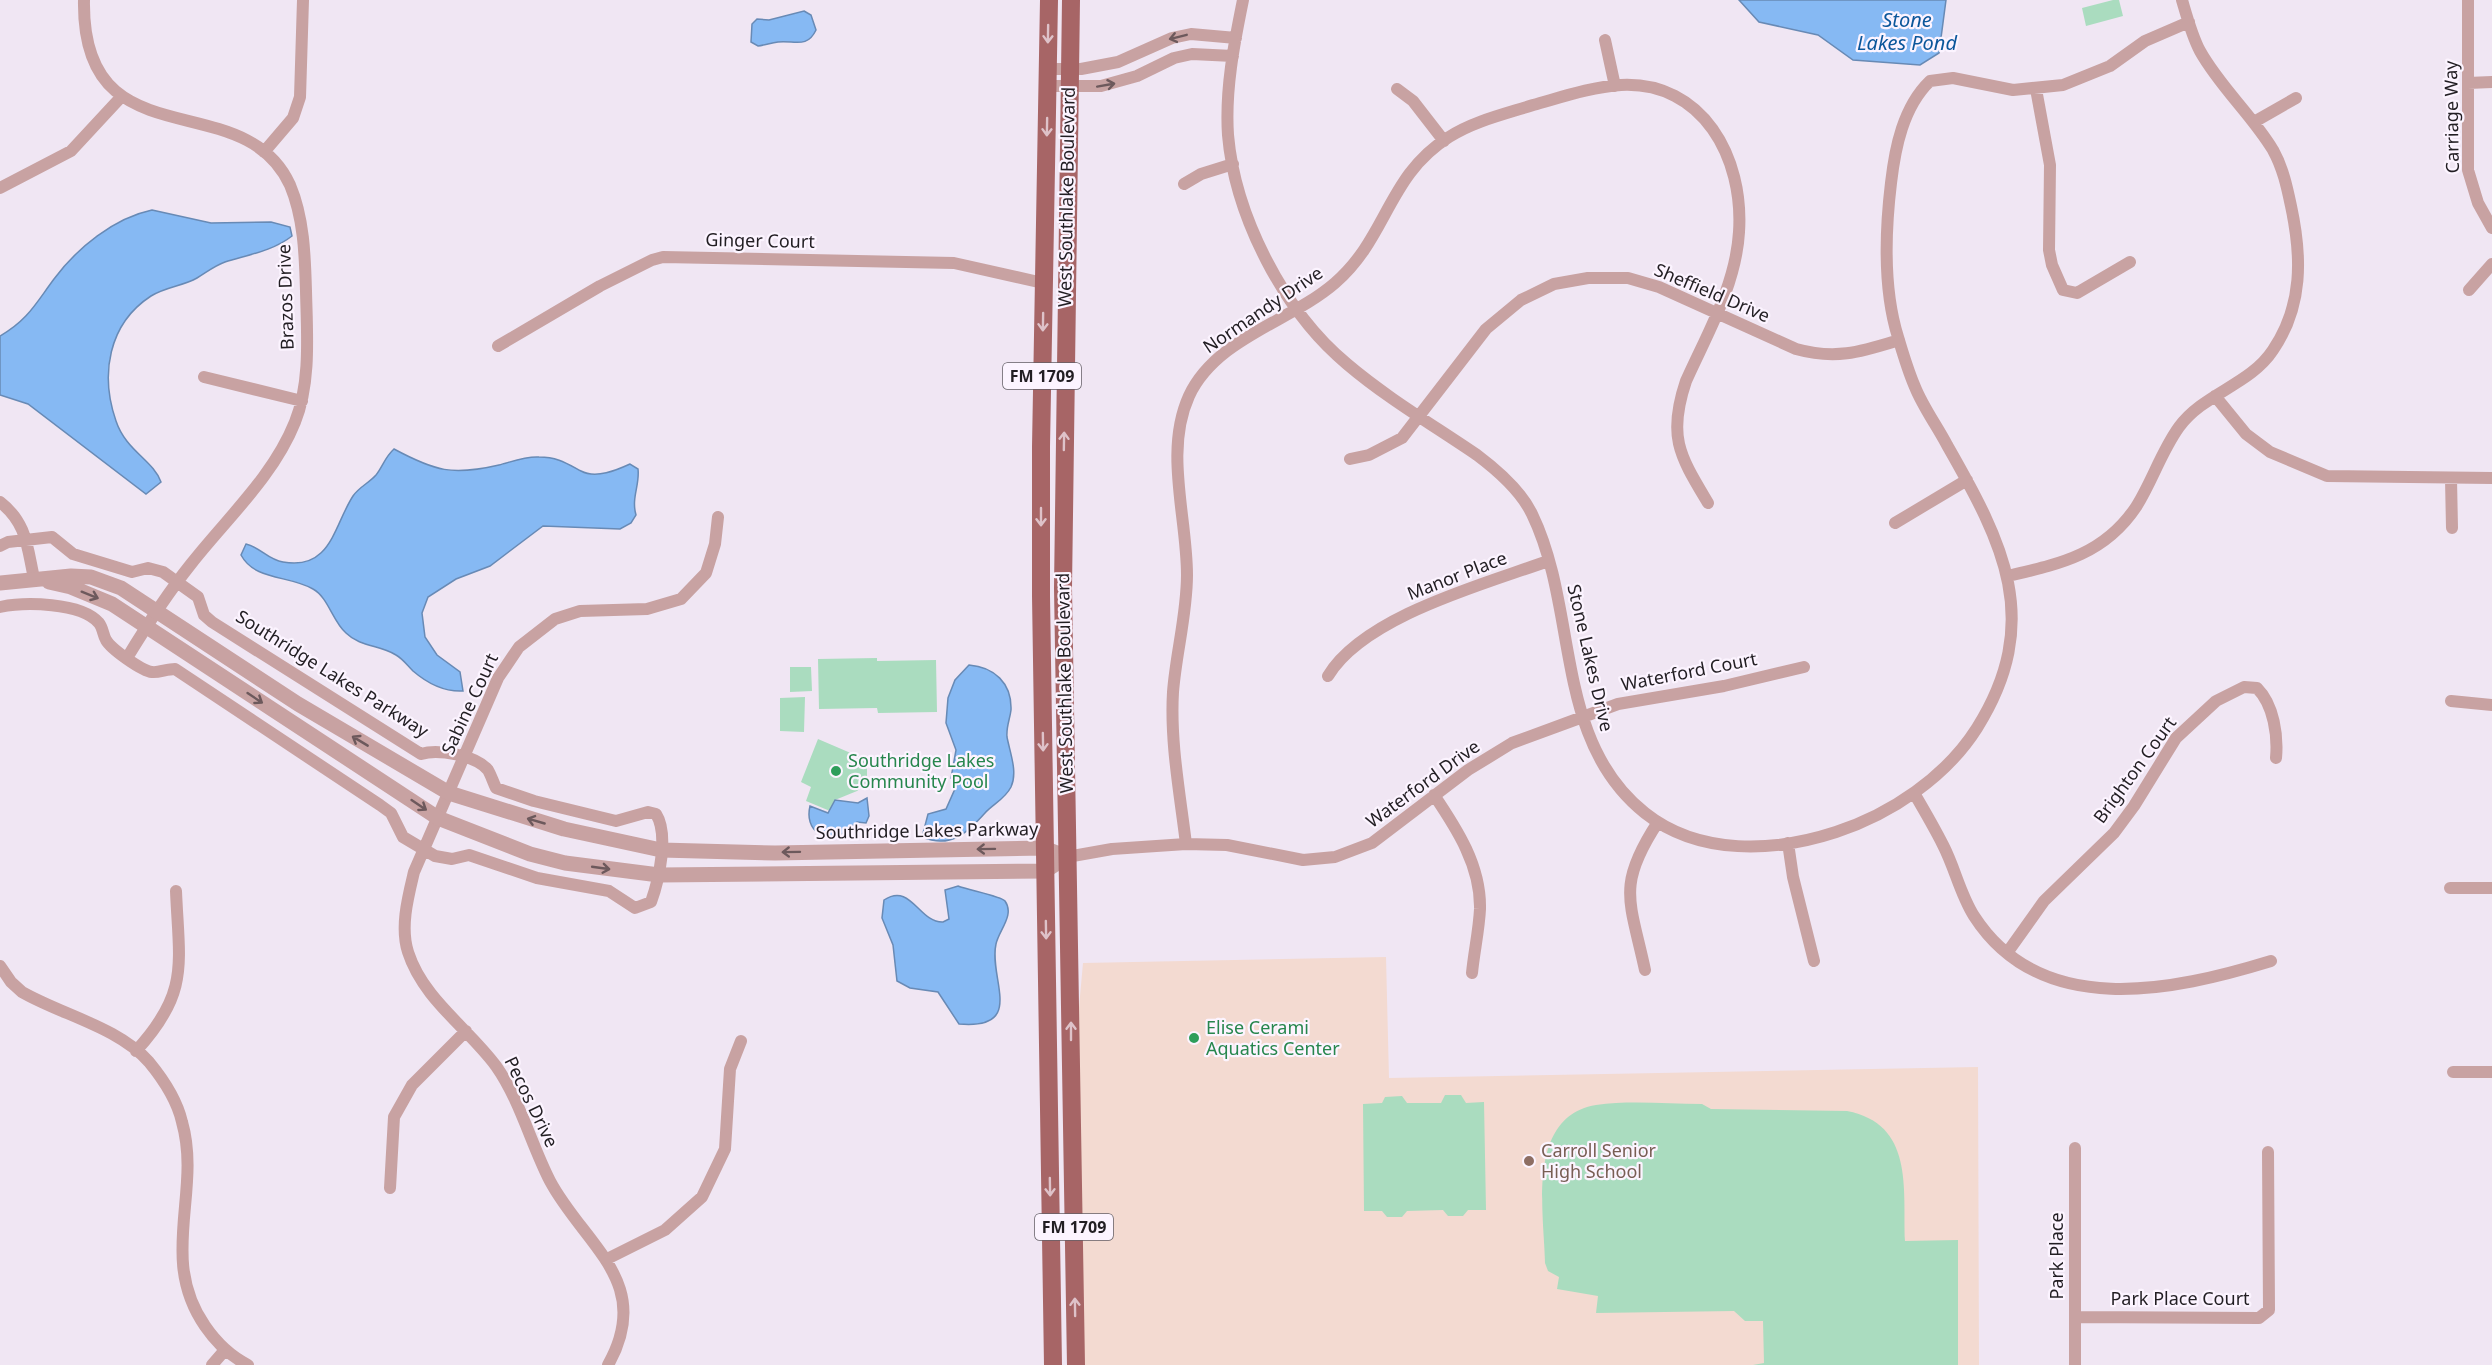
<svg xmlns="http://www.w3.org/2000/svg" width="2492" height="1365" font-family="'Noto Sans',sans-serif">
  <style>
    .education { fill: #f3dad1 }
    .green { fill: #aadcbf }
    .water { fill: #86b9f3; stroke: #688ab5; stroke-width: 1.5 }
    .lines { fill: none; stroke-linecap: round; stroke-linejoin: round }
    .minor { stroke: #c8a2a2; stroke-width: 12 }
    .tertiary { stroke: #c8a2a2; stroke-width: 15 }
    .primary { stroke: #a76566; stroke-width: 18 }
    .oneway { stroke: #dec2c9 }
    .oneway2 { stroke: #6d595c }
    .leisure-dot { fill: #2e9e5b; stroke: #fcf4ff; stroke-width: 2 }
    .education-dot { fill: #8d6e63; stroke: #fcf4ff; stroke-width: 2 }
    .labels { text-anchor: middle; stroke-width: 4.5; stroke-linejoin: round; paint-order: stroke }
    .shield { fill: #fcf4ff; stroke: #635e65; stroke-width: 1.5 }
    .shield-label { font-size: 16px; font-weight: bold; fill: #221e23 }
    .street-label { font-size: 18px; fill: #221e23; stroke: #fcf4ff }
    .leisure-label { font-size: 18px; fill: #27864d; stroke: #fcf4ff; text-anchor: start }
    .education-label { font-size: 18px; fill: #785e54; stroke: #fcf4ff; text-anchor: start }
    .water-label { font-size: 20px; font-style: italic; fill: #0c579b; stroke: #fcf4ff }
  </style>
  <rect width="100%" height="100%" fill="#f0e6f3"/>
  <path class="education" d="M 1386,957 L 1389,1078 L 1978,1067 L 1979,1365 L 1084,1365 L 1078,1018 L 1083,963 Z"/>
  <path class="green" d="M 2113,0 L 2119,0 L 2123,16 L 2086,26 L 2082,8 Z
    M 877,658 L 877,661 L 936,660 L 937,712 L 878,713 L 877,708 L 819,709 L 818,659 Z
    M 790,667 L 811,667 L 812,691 L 790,692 Z
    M 805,697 L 804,732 L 780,731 L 780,698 Z
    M 818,739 L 867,760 L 867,783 L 857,791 L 835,800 L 830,811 L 806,801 L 811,787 L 801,782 Z
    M 1445,1095 L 1461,1095 L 1466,1103 L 1484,1102 L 1486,1210 L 1468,1210 L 1463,1216 L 1448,1216 L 1443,1210 L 1407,1211 L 1402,1217 L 1387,1217 L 1382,1211 L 1364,1211 L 1363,1104 L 1382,1103 L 1385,1097 L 1402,1096 L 1407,1103 L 1441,1103 Z
    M 1702,1104 L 1711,1109 L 1847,1111 C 1914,1124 1903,1188 1905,1241 L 1958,1240 L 1958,1365 L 1753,1365 L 1764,1363 L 1763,1321 L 1745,1321 L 1734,1311 L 1596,1313 L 1598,1296 L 1557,1289 L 1559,1277 L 1548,1271 L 1545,1263 C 1544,1212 1526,1117 1596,1105 C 1630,1100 1668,1104 1702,1104 Z"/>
  <path class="water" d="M 1739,0 L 1946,0 L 1939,53 L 1920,65 L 1853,60 L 1818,35 L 1759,22 Z
    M 804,11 L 811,15 L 816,30 C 807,49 794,40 778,42 C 771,43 765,45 758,46 L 751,42 L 752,24 L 757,19 L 769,20 Z
    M 152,210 L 211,223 L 271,222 L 290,227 L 292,236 C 273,251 247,255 225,262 C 214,266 207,272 197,278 C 183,286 165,287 151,296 C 108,324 100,375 116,421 C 126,451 153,460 161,482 L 146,494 L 28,404 L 0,395 L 0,336 C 28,320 36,303 54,279 C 77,248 114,218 152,210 Z
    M 394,449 C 435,471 452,476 499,465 C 511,462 526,456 539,457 C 557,457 566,463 581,471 C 596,479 617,470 630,464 L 638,469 C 640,485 631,498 636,515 L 631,523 L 620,529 L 543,526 L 490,566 L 456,579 L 428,597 L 422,613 L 425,637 L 437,655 L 460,672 L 463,691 C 444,692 427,683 413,671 C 407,665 403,659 396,655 C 380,645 360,647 346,633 C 333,622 328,597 313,589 C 289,575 255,581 241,555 L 246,544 C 260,547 268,560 283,562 C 331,571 334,525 353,496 C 359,487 369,483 376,475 C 383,466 385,457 394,449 Z
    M 969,665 C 994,667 1012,683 1011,710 C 1010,719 1006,727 1007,737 C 1010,753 1018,772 1011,787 C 1005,799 993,804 985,813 C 967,833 951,849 922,837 L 928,814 L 946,809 L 958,782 L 951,778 L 956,750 L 946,723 L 948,698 L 955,680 Z
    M 867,798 L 869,816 L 866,823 L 857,822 C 850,827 845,834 836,836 C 815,840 806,823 810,806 L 828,813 L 835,800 L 858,803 Z
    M 958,886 C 968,890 1001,896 1005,901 C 1015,915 999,930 996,944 C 988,978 1027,1030 959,1024 L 938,992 L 910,988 L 897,981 L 893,945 L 882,918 L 884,900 C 911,882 919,923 943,922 L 949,919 L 945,890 Z"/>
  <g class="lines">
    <path class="minor" d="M 84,0 C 81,165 243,82 290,185 C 304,218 305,256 306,291 C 307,334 311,382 295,422 C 273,477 227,518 191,564 C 167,594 147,625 127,658
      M 1243,0 C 1234,44 1225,90 1228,135 C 1235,216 1284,312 1347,364 C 1387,398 1433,425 1477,455 C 1497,470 1521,491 1532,514 C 1579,611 1553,740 1645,813 C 1699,856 1775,852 1836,832 C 1891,814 1946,777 1977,728 C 2044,621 2003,543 1947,445 C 1937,426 1923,407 1915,387 C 1908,371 1903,354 1898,337 C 1883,289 1885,233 1891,183 C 1895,148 1903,107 1930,81 L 1953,78 L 2013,90 L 2063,85 L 2110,66 L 2145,41 L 2189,22
      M 2468,0 L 2468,170 L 2478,203 L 2492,228
      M 1605,40 L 1615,86
      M 1048,69 L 1081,69 L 1118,62 L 1172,38 L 1191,34 L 1236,38
      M 2468,83 L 2492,82
      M 1048,86 L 1101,86 L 1137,76 L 1174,58 L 1192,54 L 1233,56
      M 1397,89 L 1413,101 L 1444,141
      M 2036,89 L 2050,165 L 2049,250 L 2052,265 L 2063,290 L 2077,293 L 2130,262
      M 2254,122 L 2296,98
      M 264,152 L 293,118 L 300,97 L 303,0
      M 1184,184 L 1201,174 L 1233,164
      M 0,188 L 71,151 L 122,96
      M 2469,290 L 2492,264
      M 498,346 L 600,286 L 652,260 L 663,257 L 954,263 L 1043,283
      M 204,377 L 302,401
      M 2215,396 L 2246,434 L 2270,452 L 2327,476 L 2492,478
      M 1350,459 L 1369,455 L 1402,438 L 1486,329 L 1521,300 L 1554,284 L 1588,278 L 1628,278 L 1659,287 L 1796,349 C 1836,360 1860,352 1899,340
      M 2451,479 L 2452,528
      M 0,502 C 27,523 27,547 34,578
      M 1895,523 L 1967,480
      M 0,546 L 8,542 L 52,537 L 73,554 L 132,572 L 148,568 L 163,572 L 198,597 L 204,615 L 212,622 L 421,754 C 438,749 476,755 488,770 C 491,775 493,782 496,788 L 534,801 L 616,821 L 648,812 L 656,814 C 669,834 659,880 651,902 L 635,908 L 609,891 L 537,878 L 469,855 L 452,859 L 435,856 L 403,837 L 391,813 L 380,805 L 175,669 C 167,669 158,673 152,672 C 142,671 111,649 106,640 C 103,635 103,628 99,623 C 81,602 24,602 0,607
      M 2008,576 C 2059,564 2104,555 2136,507 C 2152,482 2161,452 2179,427 C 2204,393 2250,385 2273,350 C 2303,306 2302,257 2291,206 C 2287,187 2283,168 2273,150 C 2252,115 2220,87 2200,51 C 2192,36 2187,17 2182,0
      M 1328,676 C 1364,616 1485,584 1548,561
      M 2451,701 L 2492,705
      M 1914,793 C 1924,810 1934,827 1943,845 C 1955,868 1960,894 1974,916 C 2041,1020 2173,991 2271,961
      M 1434,795 C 1457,829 1481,866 1480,909 C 1479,930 1474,952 1472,973
      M 1788,843 L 1793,877 L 1814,961
      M 1186,844 C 1180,794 1170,742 1173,692 C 1176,653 1187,614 1187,575 C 1187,517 1164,451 1189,396 C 1216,338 1290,322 1335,283 C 1388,237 1387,176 1449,137 C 1474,121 1505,114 1533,105 C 1562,97 1591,87 1621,85 C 1703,81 1744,158 1739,232 C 1736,285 1707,334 1686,381 C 1667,437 1680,456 1708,503
      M 1067,857 L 1112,849 L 1186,844 L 1227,845 L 1303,860 L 1335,857 L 1372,843 L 1468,770 L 1512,743 L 1618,704 L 1724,686 L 1804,667
      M 2450,888 L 2492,888
      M 2007,953 L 2044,901 L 2114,833 L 2134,806 L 2176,738 L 2216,701 L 2244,687 L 2257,688 C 2274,705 2278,736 2276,758
      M 0,966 L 11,982 L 22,992 C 62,1015 118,1027 149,1062 C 163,1079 177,1100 182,1122 C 202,1192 158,1258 205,1326 C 216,1342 230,1356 248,1365
      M 1645,970 C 1630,900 1616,886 1658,822
      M 136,1051 C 190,992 179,964 176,891
      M 2453,1072 L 2492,1072
      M 390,1188 L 394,1117 L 412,1085 L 466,1031
      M 607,1259 L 665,1230 L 702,1197 L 725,1149 L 730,1069 L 741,1041
      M 2075,1317 L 2259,1318 L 2269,1310 L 2268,1152
      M 212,1365 L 225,1350
      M 608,1365 C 655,1282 584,1245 550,1181 C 531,1144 520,1100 496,1066 C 468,1028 423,999 408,952 C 400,927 408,897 414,872 L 498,678 L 519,647 L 555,619 L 580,611 L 647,609 L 681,599 L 706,573 L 715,544 L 718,517
      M 2075,1365 L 2075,1148"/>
    <path class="tertiary" d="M 49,582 L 71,587 L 112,604 L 438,818 L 530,854 L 565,863 L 659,875 L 1045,871 L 1067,857
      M 0,583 L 71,576 L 91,577 L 121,588 L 298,704 L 449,793 L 564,829 L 661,850 L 775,853 L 1044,848 L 1067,857"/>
    <path class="primary" d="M 1049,0 L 1041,447 L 1041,596 L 1053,1365
      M 1071,0 L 1063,588 L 1076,1365"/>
  </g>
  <defs><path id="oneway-shaft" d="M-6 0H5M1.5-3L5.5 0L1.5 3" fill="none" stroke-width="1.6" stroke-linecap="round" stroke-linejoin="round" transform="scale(1.5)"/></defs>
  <g class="oneway">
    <use href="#oneway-shaft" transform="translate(1048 34) rotate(91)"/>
    <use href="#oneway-shaft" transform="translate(1047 127) rotate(91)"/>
    <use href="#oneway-shaft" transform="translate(1043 322) rotate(91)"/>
    <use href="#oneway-shaft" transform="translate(1064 441) rotate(-89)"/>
    <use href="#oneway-shaft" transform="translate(1041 517) rotate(90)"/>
    <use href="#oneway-shaft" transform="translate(1043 742) rotate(89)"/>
    <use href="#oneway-shaft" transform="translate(1046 930) rotate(89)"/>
    <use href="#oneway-shaft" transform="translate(1071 1031) rotate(-90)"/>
    <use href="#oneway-shaft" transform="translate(1050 1187) rotate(89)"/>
    <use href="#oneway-shaft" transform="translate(1075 1307) rotate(-91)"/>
  </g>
  <g class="oneway2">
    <use href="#oneway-shaft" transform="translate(1178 37) rotate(166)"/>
    <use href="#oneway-shaft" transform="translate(1106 85) rotate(-10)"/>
    <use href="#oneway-shaft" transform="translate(90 595) rotate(22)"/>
    <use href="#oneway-shaft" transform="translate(255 698) rotate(34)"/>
    <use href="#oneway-shaft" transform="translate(360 741) rotate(-149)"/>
    <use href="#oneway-shaft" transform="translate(419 805) rotate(34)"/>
    <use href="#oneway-shaft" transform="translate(536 821) rotate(-164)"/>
    <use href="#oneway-shaft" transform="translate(986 849) rotate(179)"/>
    <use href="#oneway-shaft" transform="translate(791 852) rotate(179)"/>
    <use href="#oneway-shaft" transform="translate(601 868) rotate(8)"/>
  </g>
  <g class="leisure-dot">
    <circle cx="836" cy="771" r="6"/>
    <circle cx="1194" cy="1038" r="6"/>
  </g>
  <circle class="education-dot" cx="1529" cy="1161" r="6"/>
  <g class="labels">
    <g class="shield">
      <rect x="1003" y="363" width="78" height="26" rx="4.5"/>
      <rect x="1035" y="1214" width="78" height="26" rx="4.5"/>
    </g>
    <g class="shield-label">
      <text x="1042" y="382">FM 1709</text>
      <text x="1074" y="1233">FM 1709</text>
    </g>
    <g class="street-label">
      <text transform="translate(2452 117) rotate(-91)" y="6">Carriage Way</text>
      <text transform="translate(1067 197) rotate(-89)" y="6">West Southlake Boulevard</text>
      <text transform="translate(760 241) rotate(1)" y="6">Ginger Court</text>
      <text transform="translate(1712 293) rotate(23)" y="6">Sheffield Drive</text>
      <text transform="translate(286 297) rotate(-92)" y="6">Brazos Drive</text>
      <text transform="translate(1263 310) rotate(-34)" y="6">Normandy Drive</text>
      <text transform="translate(1457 576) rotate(-21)" y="6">Manor Place</text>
      <text transform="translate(1590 658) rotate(77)" y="6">Stone Lakes Drive</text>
      <text transform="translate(1689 672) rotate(-11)" y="6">Waterford Court</text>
      <text transform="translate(332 674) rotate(32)" y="6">Southridge Lakes Parkway</text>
      <text transform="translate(1065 683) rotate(-91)" y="6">West Southlake Boulevard</text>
      <text transform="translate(470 704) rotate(-65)" y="6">Sabine Court</text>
      <text transform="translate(2135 770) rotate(-54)" y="6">Brighton Court</text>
      <text transform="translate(1423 784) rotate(-36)" y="6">Waterford Drive</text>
      <text transform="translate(927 831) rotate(-1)" y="6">Southridge Lakes Parkway</text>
      <text transform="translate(531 1102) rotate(64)" y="6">Pecos Drive</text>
      <text transform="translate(2057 1256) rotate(-90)" y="6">Park Place</text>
      <text x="2180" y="1305">Park Place Court</text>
    </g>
    <g class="leisure-label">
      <text x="848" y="767">Southridge Lakes<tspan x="848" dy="21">Community Pool</tspan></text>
      <text x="1206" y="1034">Elise Cerami<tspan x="1206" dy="21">Aquatics Center</tspan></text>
    </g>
    <g class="education-label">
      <text x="1541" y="1157">Carroll Senior<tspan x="1541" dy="21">High School</tspan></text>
    </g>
    <g class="water-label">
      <text x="1907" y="27">Stone<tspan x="1907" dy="23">Lakes Pond</tspan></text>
    </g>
  </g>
</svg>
